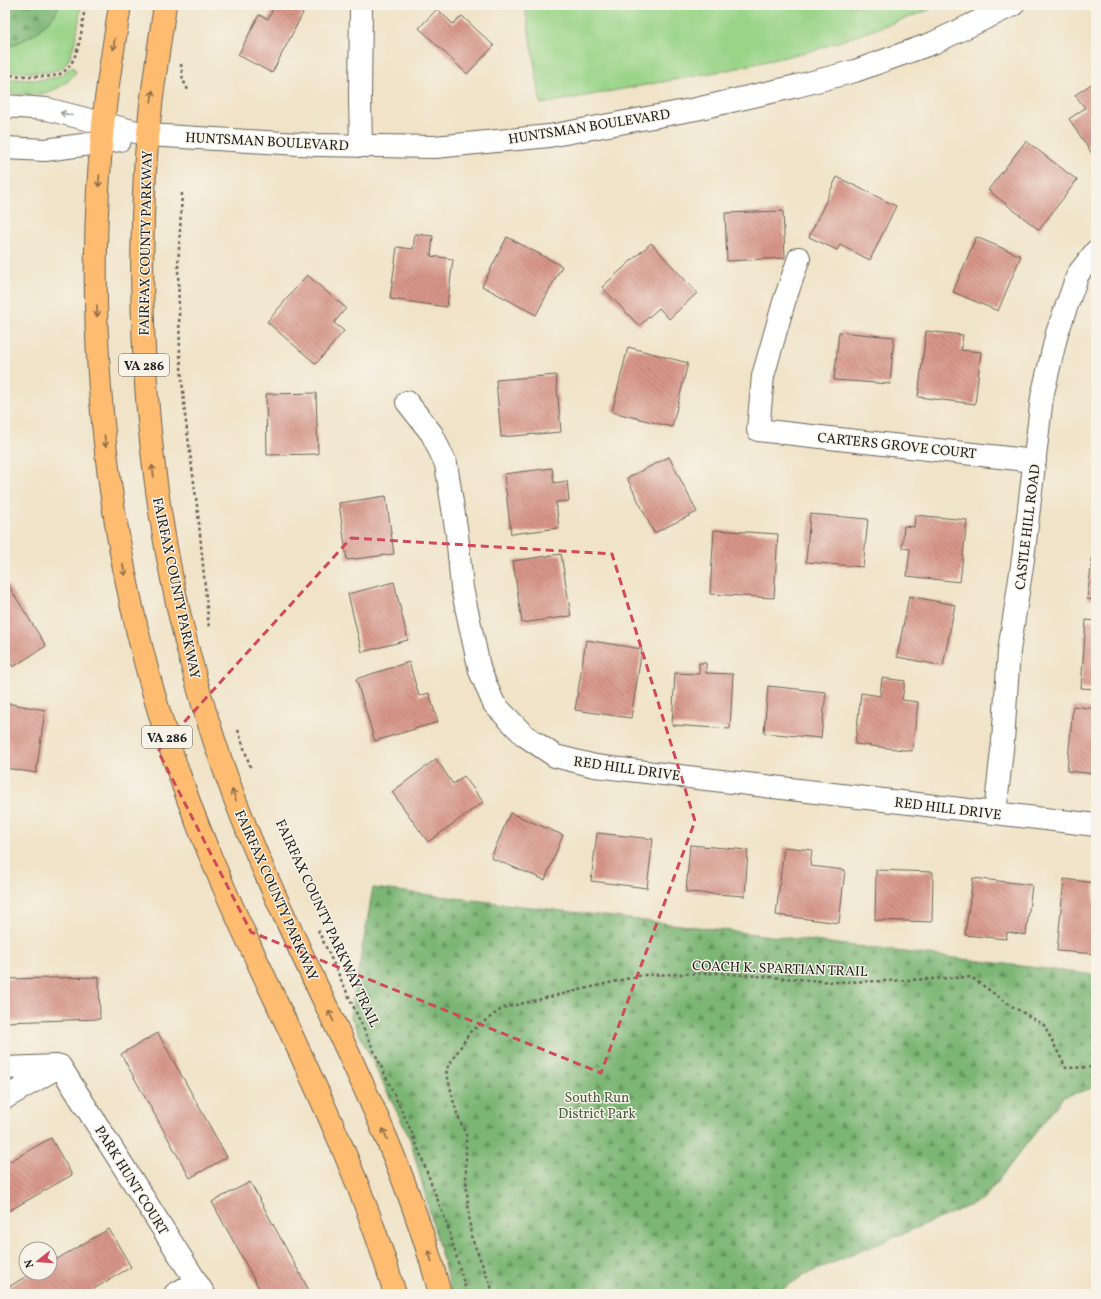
<svg xmlns="http://www.w3.org/2000/svg" width="1101" height="1299" font-family="Vollkorn,serif">
  <style>
    .green { fill: #9ad488; stroke: #5b7852 }
    .forest { fill: url(#forest-firs); stroke: #4c6948 }
    .building { fill: url(#building-back-hatch) }
    .lines { fill: none; stroke-linecap: round; stroke-linejoin: round }
    .minor-casing { stroke: #666258; stroke-width: 24 }
    .highway-casing { stroke: #666258; stroke-width: 24 }
    .path { stroke: #666258; stroke-width: 2.5; stroke-dasharray: 3 3; stroke-linecap: butt }
    .minor { stroke: #fff; stroke-width: 22 }
    .highway { stroke: #fdbc70; stroke-width: 22 }
    .oneway { stroke: #8c6c46 }
    .oneway2 { stroke: #999 }
    .marked { fill: none; stroke: #d1495b; stroke-width: 3; stroke-dasharray: 8 5; stroke-linejoin: round }
    .labels { text-anchor: middle; stroke-width: 3; stroke-linejoin: round; paint-order: stroke }
    .shield { fill: #f7f3e8; stroke: #5e5c59; stroke-width: 1 }
    .shield-label { font-size: 13px; font-weight: bold; fill: #1c1c1c }
    .street-label { font-size: 14px; fill: #1c1c1c; stroke: #f7f3e8 }
    .park-label { font-size: 14px; fill: #485c42; stroke: #f7f3e8 }
  </style>
  <defs>
    <pattern id="forest-firs" width="22" height="20" patternUnits="userSpaceOnUse"><rect width="22" height="20" fill="#7bb674"/><path d="M5 1l3.5 6h-7zM16 11l3.5 6h-7z" fill="#64935e"/></pattern>
    <pattern id="building-back-hatch" width="6" height="6" patternUnits="userSpaceOnUse"><rect width="6" height="6" fill="#d89588"/><path d="M-1 5l2 2M0 0l6 6M5-1l2 2" fill="none" stroke="#ae796e"/></pattern>
  </defs>
  <rect width="100%" height="100%" fill="#f7f3e8"/>
  <filter id="ink" filterUnits="userSpaceOnUse"><feTurbulence type="fractalNoise" baseFrequency=".025" numOctaves="2"/><feDisplacementMap in="SourceGraphic" scale="8" xChannelSelector="R" yChannelSelector="G"/><feConvolveMatrix kernelMatrix="1 2 1 2 8 2 1 2 1" color-interpolation-filters="sRGB"/></filter>
  <filter id="wash" filterUnits="userSpaceOnUse"><feTurbulence type="fractalNoise" baseFrequency=".012" numOctaves="4" result="noise"/><feDisplacementMap in="SourceGraphic" scale="16" xChannelSelector="R" yChannelSelector="G"/><feGaussianBlur stdDeviation="0.9" result="paint"/><feColorMatrix in="noise" values="0 0 0 0 0 0 0 0 0 0 0 0 0 0 0 0 0 1.4 0 .05"/><feComposite in="paint" operator="in"/></filter>
  <g filter="url(#wash)">
    <rect width="100%" height="100%" fill="#f0e3c7"/>
    <path class="green" d="M 59,5 L 81,5 C 79,20 75,56 63,67 C 52,76 19,71 5,71 L 5,49 L 35,34 L 54,16 Z
      M 938,5 L 924,12 L 815,50 L 733,69 L 541,104 L 525,6 Z
      M 72,66 L 76,72 C 58,96 33,97 5,92 L 5,78 C 26,80 57,84 72,66 Z"/>
    <path class="forest" d="M 5,5 L 59,5 L 54,16 L 35,34 L 5,49 Z
      M 373,888 L 1096,975 L 1096,1087 L 1063,1097 L 983,1200 L 804,1275 L 775,1294 L 452,1294 L 410,1139 L 350,1015 Z"/>
    <g id="blocks">
      <path class="building" d="M 275,5 L 289,5 L 303,13 L 272,73 L 238,55 L 259,15 L 268,19 Z
        M 437,9 L 453,24 L 462,16 L 494,46 L 467,74 L 419,28 Z
        M 1093,83 L 1096,87 L 1096,160 L 1069,119 L 1085,108 L 1075,95 Z
        M 1026,141 L 1077,180 L 1039,230 L 988,190 Z
        M 837,177 L 896,206 L 870,260 L 840,245 L 837,250 L 809,237 Z
        M 783,211 L 785,258 L 727,261 L 725,213 Z
        M 415,234 L 433,236 L 431,256 L 453,259 L 447,307 L 390,299 L 397,247 L 413,249 Z
        M 507,237 L 562,266 L 536,315 L 482,286 Z
        M 976,237 L 1021,256 L 998,311 L 953,292 Z
        M 651,243 L 697,293 L 669,319 L 659,308 L 639,326 L 602,287 Z
        M 307,275 L 346,308 L 334,323 L 344,331 L 316,364 L 267,322 Z
        M 926,331 L 963,335 L 961,350 L 981,352 L 975,404 L 918,397 Z
        M 839,332 L 894,337 L 890,384 L 834,380 Z
        M 628,347 L 688,363 L 672,427 L 612,412 Z
        M 556,375 L 561,432 L 501,437 L 496,380 Z
        M 316,393 L 318,454 L 267,455 L 266,394 Z
        M 669,457 L 697,512 L 654,533 L 627,478 Z
        M 552,468 L 554,483 L 567,481 L 569,501 L 556,502 L 559,528 L 511,534 L 504,474 Z
        M 386,496 L 394,554 L 347,560 L 339,503 Z
        M 810,514 L 868,519 L 863,567 L 806,562 Z
        M 915,515 L 967,520 L 960,582 L 907,576 L 910,549 L 902,548 L 904,526 L 914,527 Z
        M 714,530 L 778,534 L 774,598 L 710,594 Z
        M 1095,535 L 1096,535 L 1096,600 L 1087,599 Z
        M 561,554 L 571,616 L 522,623 L 513,561 Z
        M 5,580 L 46,646 L 13,667 L 5,654 Z
        M 394,582 L 408,640 L 362,652 L 348,594 Z
        M 909,596 L 955,605 L 943,666 L 897,657 Z
        M 1086,620 L 1096,621 L 1096,689 L 1081,688 Z
        M 586,640 L 642,649 L 631,718 L 575,710 Z
        M 409,662 L 419,696 L 429,693 L 438,722 L 375,741 L 356,679 Z
        M 699,663 L 706,663 L 706,673 L 733,674 L 730,729 L 672,725 L 675,673 L 699,674 Z
        M 882,678 L 905,681 L 902,700 L 918,702 L 912,751 L 855,744 L 861,693 L 880,696 Z
        M 768,686 L 826,692 L 821,738 L 764,733 Z
        M 6,703 L 45,710 L 36,773 L 5,768 Z
        M 1073,706 L 1096,709 L 1096,774 L 1067,771 Z
        M 436,759 L 453,784 L 464,776 L 483,802 L 428,842 L 392,792 Z
        M 510,813 L 563,835 L 545,880 L 491,858 Z
        M 597,833 L 653,839 L 647,888 L 591,881 Z
        M 690,845 L 748,850 L 745,896 L 686,892 Z
        M 784,847 L 812,850 L 810,866 L 845,870 L 839,923 L 776,915 Z
        M 876,870 L 933,872 L 932,922 L 875,920 Z
        M 973,878 L 1032,885 L 1026,935 L 1007,932 L 1006,939 L 965,935 Z
        M 1064,879 L 1095,883 L 1093,902 L 1096,902 L 1096,954 L 1057,951 Z
        M 99,977 L 100,1019 L 5,1022 L 5,979 Z
        M 158,1033 L 227,1157 L 190,1178 L 121,1054 Z
        M 51,1138 L 72,1175 L 5,1213 L 5,1164 Z
        M 250,1182 L 311,1294 L 262,1294 L 212,1202 Z
        M 109,1229 L 131,1267 L 85,1294 L 5,1294 L 5,1289 L 32,1273 L 50,1273 L 50,1263 Z"/>
    </g>
  </g>
  <g filter="url(#ink)">
    <use href="#blocks" fill-opacity="0" stroke="#666258" stroke-width="1"/>
    <g class="lines">
      <defs>
        <path id="minor" d="M 361,5 L 360,99 L 361,146
          M 5,106 L 47,109 L 148,135 L 317,145 L 435,147 L 549,136 L 696,109 L 797,86 L 855,71 L 933,43 L 1013,5
          M 5,148 L 45,150 L 120,140
          M 799,258 L 784,302 L 763,376 L 758,430 L 1035,461
          M 407,402 L 432,434 L 446,464 L 457,534 L 462,588 L 480,671 L 494,704 L 524,735 L 555,756 L 595,766 L 1096,825
          M 995,813 L 1003,741 L 1009,651 L 1023,559 L 1042,397 L 1057,333 L 1078,274 L 1096,251
          M 60,1066 L 204,1294
          M 5,1068 L 56,1066
          M 5,1098 L 60,1066
          M 175,1294 L 196,1282"/>
        <path id="highway" d="M 120,5 C 114,45 107,85 103,125 C 79,370 115,626 209,853 C 270,1000 351,1140 395,1294
          M 165,5 C 157,61 148,116 145,172 C 132,400 163,628 251,840 C 313,991 399,1134 440,1294"/>
      </defs>
      <use href="#minor" class="minor-casing"/>
      <use href="#highway" class="highway-casing"/>
      <path class="path" d="M 181,64 L 183,80 L 189,92
        M 5,75 C 20,75 37,78 52,76 C 80,74 82,26 85,5
        M 182,193 L 178,268 L 180,354 L 185,415 L 198,513 L 209,629
        M 238,730 L 251,769
        M 318,930 L 412,1133 L 448,1227 L 467,1294
        M 494,1294 L 471,1236 L 466,1181 L 466,1135 L 456,1111 L 446,1070 L 470,1032 L 503,1008 L 643,975 L 718,973 L 834,982 L 887,981 L 971,977 L 1010,1005 L 1044,1025 L 1066,1068 L 1096,1067"/>
      <use href="#minor" class="minor"/>
      <use href="#highway" class="highway"/>
    </g>
    <defs><path id="oneway-shaft" d="M-6 0H5M1.5-3L5.5 0L1.5 3" fill="none" stroke-width="1.6" stroke-linecap="round" stroke-linejoin="round"/></defs>
    <g class="oneway">
      <use href="#oneway-shaft" transform="translate(114 44) rotate(98)"/>
      <use href="#oneway-shaft" transform="translate(152 96) rotate(-83)"/>
      <use href="#oneway-shaft" transform="translate(99 181) rotate(94)"/>
      <use href="#oneway-shaft" transform="translate(97 311) rotate(89)"/>
      <use href="#oneway-shaft" transform="translate(105 441) rotate(85)"/>
      <use href="#oneway-shaft" transform="translate(153 471) rotate(-99)"/>
      <use href="#oneway-shaft" transform="translate(124 570) rotate(79)"/>
      <use href="#oneway-shaft" transform="translate(234 795) rotate(-110)"/>
      <use href="#oneway-shaft" transform="translate(331 1016) rotate(-115)"/>
      <use href="#oneway-shaft" transform="translate(385 1134) rotate(-113)"/>
      <use href="#oneway-shaft" transform="translate(430 1256) rotate(-107)"/>
    </g>
    <use class="oneway2" href="#oneway-shaft" transform="translate(66 114) rotate(-166)"/>
  </g>
  <path class="marked" d="M 351,538 L 612,554 L 695,821 L 601,1073 L 251,932 L 158,751 Z"/>
  <g class="labels">
    <g class="shield">
      <rect x="119" y="354" width="50" height="22" rx="3"/>
      <rect x="142" y="726" width="50" height="22" rx="3"/>
    </g>
    <g class="shield-label">
      <text x="144" y="370">VA 286</text>
      <text x="167" y="742">VA 286</text>
    </g>
    <g class="street-label">
      <text transform="translate(589 126) rotate(-9)" y="5">HUNTSMAN BOULEVARD</text>
      <text transform="translate(267 141) rotate(3)" y="5">HUNTSMAN BOULEVARD</text>
      <text transform="translate(145 243) rotate(-89)" y="5">FAIRFAX COUNTY PARKWAY</text>
      <text transform="translate(897 445) rotate(6)" y="5">CARTERS GROVE COURT</text>
      <text transform="translate(1027 527) rotate(-83)" y="5">CASTLE HILL ROAD</text>
      <text transform="translate(177 588) rotate(78)" y="5">FAIRFAX COUNTY PARKWAY</text>
      <text transform="translate(627 768) rotate(8)" y="5">RED HILL DRIVE</text>
      <text transform="translate(948 808) rotate(7)" y="5">RED HILL DRIVE</text>
      <text transform="translate(277 895) rotate(66)" y="5">FAIRFAX COUNTY PARKWAY</text>
      <text transform="translate(328 923) rotate(65)" y="5">FAIRFAX COUNTY PARKWAY TRAIL</text>
      <text transform="translate(780 968) rotate(2)" y="5">COACH K. SPARTIAN TRAIL</text>
      <text transform="translate(132 1180) rotate(58)" y="5">PARK HUNT COURT</text>
    </g>
    <g class="park-label">
      <text x="597" y="1102">South Run<tspan x="597" dy="16">District Park</tspan></text>
    </g>
  </g>
  <rect width="1101" height="1299" fill="none" stroke="#f7f3e8" stroke-width="20"/>
  <g transform="translate(38 1261) rotate(253)"><circle r="19" fill="#f7f3e8" stroke="#9f9d96"/>
  <path d="M0-3L7 15L0 10L-7 15Z" fill="#d1495b"/>
  <text y="-6" font-size="11" font-weight="bold" text-anchor="middle" fill="#1c1c1c">N</text>
  </g>
</svg>
